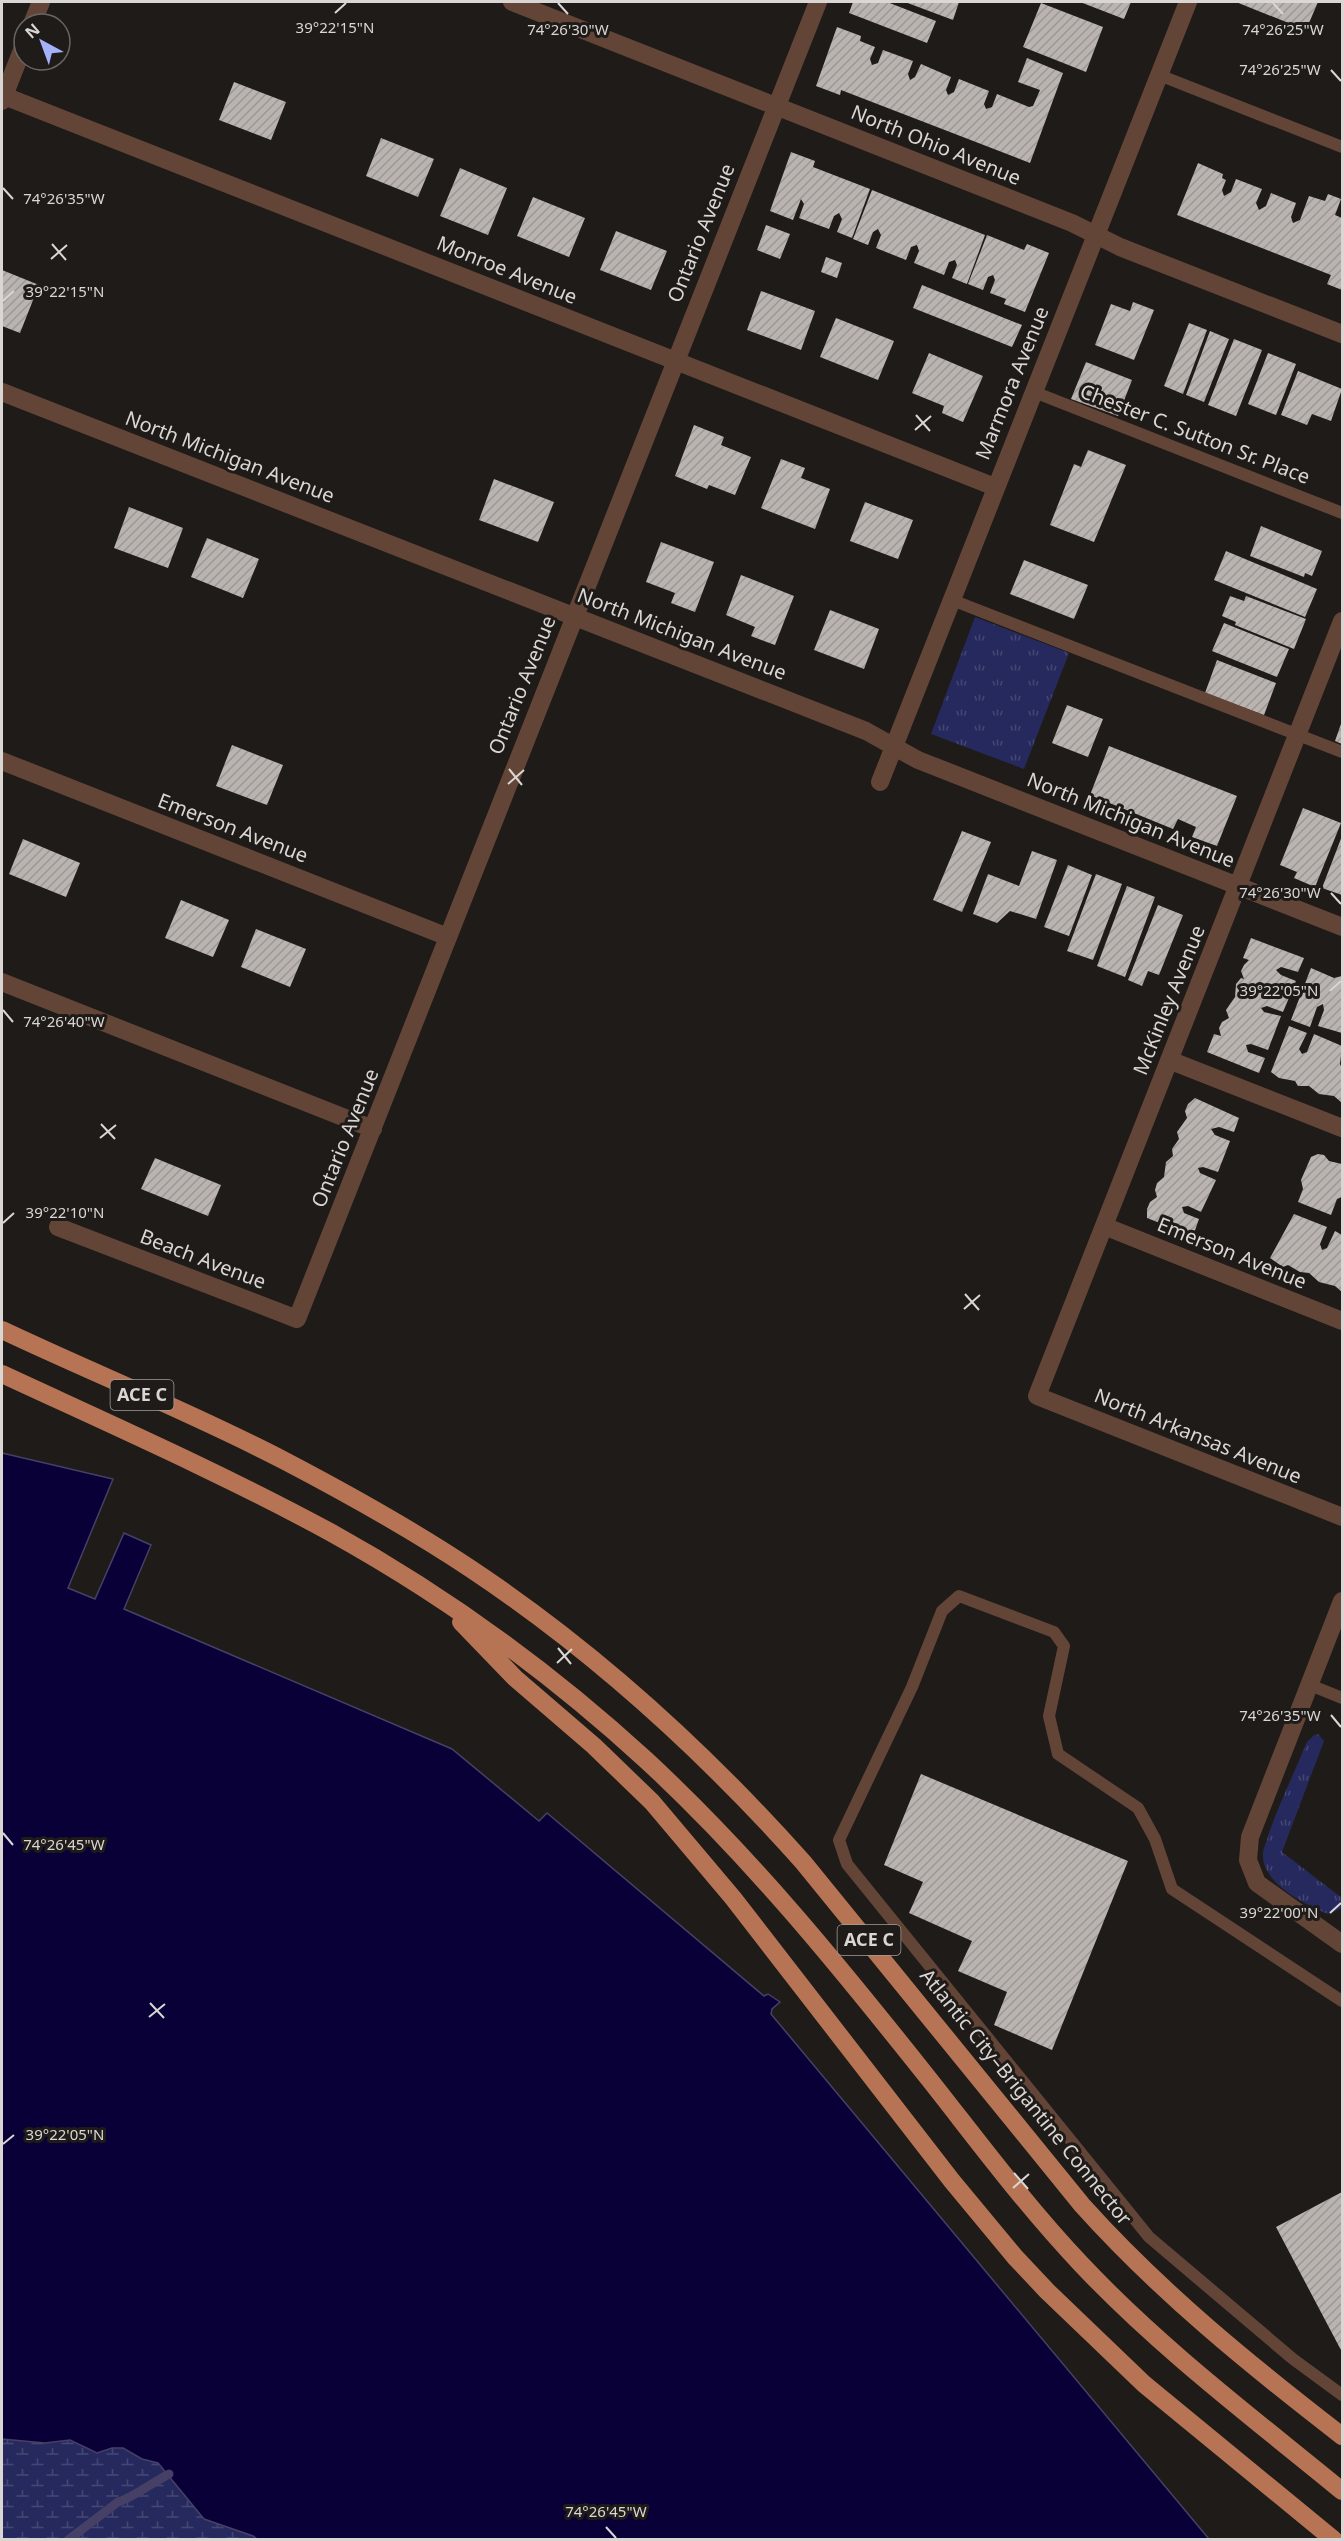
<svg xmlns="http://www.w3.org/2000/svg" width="1344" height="2541" font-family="'Noto Sans',sans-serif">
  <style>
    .grass { fill: url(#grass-tufts) }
    .wetland { fill: url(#wetland-marsh) }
    .water { fill: #090037; stroke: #474066; stroke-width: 1.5 }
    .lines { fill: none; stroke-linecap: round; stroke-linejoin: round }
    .stream { stroke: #474066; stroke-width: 9 }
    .building { fill: url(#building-hatch) }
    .service { stroke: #634537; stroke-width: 12 }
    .minor { stroke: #634537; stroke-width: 18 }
    .tertiary { stroke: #634537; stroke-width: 18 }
    .trunk { stroke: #b77454; stroke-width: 18 }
    .ticks { fill: none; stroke: #d9d6d4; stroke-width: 2 }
    .labels { text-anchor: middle; stroke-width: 6; stroke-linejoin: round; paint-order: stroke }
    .shield { fill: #1f1b19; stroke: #a19e9c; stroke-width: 1.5 }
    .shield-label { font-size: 18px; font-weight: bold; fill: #d9d6d4 }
    .street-label { font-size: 20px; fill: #d9d6d4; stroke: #1f1b19 }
    .ticks-label { font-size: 15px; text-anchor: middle; fill: #d9d6d4; stroke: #1f1b19; stroke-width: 6; stroke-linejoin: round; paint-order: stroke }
  </style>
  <defs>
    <pattern id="grass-tufts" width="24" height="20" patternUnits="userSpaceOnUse" patternTransform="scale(1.5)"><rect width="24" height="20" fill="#26295d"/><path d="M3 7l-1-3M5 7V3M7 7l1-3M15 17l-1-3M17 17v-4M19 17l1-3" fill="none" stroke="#454773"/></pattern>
    <pattern id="wetland-marsh" width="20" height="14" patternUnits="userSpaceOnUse" patternTransform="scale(1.5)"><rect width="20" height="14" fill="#26295d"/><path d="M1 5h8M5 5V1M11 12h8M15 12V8" fill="none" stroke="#454773"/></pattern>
    <pattern id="building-hatch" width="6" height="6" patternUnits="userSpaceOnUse" patternTransform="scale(1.5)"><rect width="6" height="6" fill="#bab4b1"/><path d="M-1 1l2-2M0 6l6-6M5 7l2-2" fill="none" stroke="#9c9795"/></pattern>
  </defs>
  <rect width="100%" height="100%" fill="#1f1b19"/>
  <path class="grass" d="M 975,617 L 1069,653 L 1024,769 L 931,734 Z
    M 1318,1734 L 1324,1741 L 1282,1852 L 1342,1898 L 1342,1908 L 1328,1914 C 1306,1905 1261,1883 1263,1854 C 1263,1848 1267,1842 1268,1836 C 1279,1804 1294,1773 1307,1742 L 1314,1735 Z"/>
  <path class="wetland" d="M 2,2439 L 45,2443 L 71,2440 L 97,2453 L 112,2448 L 123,2448 L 142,2459 L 159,2463 L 187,2499 L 257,2539 L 2,2539 Z"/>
  <path class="water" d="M 2,1453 L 113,1479 L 68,1588 L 95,1599 L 124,1533 L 151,1545 L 124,1609 L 452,1749 L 539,1821 L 547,1813 L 764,1996 L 768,1994 L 780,2002 L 772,2009 L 771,2014 L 1209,2539 L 257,2539 L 253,2536 L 204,2519 L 158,2463 L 142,2459 L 123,2448 L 112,2448 L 97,2453 L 70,2440 L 45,2443 L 2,2439 Z"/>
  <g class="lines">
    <path class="stream" d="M 68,2540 L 118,2502 C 128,2500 157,2480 169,2474"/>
  </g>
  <path class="building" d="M 853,2 L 887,2 L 936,21 L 927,43 L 849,13 Z
    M 905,2 L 959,2 L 953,20 Z
    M 1080,2 L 1131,2 L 1124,19 Z
    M 1236,2 L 1318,2 L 1306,30 Z
    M 1041,3 L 1103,27 L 1086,72 L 1023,47 Z
    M 837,27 L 861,36 L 860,41 L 875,47 L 870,59 L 872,65 L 878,63 L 883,50 L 913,61 L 908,74 L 910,80 L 915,77 L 921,64 L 951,77 L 946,90 L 948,95 L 954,92 L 959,79 L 989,91 L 984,104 L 986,109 L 992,107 L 997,94 L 1029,107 L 1033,106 L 1040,90 L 1018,82 L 1027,58 L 1063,73 L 1030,163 L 841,90 L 840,95 L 816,86 Z
    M 234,82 L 286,102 L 271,140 L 219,120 Z
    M 381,138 L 434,159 L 418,197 L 366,176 Z
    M 791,152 L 815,161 L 813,167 L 870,189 L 852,238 L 837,232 L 842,219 L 839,213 L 834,216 L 829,229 L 799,218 L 804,204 L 801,199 L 793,220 L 770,211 Z
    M 1198,163 L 1223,174 L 1222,178 L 1226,180 L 1222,190 L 1224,196 L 1231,192 L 1236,179 L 1262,189 L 1256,203 L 1259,210 L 1266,206 L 1271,193 L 1296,203 L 1291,217 L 1293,223 L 1300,220 L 1309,196 L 1325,201 L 1328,194 L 1341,199 L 1335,215 L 1342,218 L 1342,290 L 1327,284 L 1331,275 L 1177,215 Z
    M 460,168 L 507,188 L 488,235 L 440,216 Z
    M 872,190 L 985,235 L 967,284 L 952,278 L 957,265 L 955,260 L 949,262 L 944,275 L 914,263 L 919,251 L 917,245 L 911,247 L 906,260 L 876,248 L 881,235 L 878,229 L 873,232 L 868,245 L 853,239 Z
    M 533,197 L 585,218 L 569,257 L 517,236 Z
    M 766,225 L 790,234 L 780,259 L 757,250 Z
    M 616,231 L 667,251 L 651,290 L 600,270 Z
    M 987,235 L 1024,250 L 1027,244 L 1049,253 L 1025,312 L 1004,304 L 1006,299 L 990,293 L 995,280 L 993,275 L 988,277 L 983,290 L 968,284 Z
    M 826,257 L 842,263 L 837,278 L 821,272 Z
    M 2,270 L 39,285 L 20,333 L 2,326 Z
    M 922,285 L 1022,325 L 1012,347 L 913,308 Z
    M 761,291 L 815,311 L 801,350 L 747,330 Z
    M 1133,302 L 1154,310 L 1134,360 L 1095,345 L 1111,304 L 1130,311 Z
    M 836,318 L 894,341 L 878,380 L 820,357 Z
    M 1189,323 L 1207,330 L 1183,394 L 1164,386 Z
    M 1210,331 L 1229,339 L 1204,402 L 1186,395 Z
    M 1234,339 L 1262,350 L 1236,416 L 1208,405 Z
    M 929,353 L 983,376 L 963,422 L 942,413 L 944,406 L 912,393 Z
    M 1268,353 L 1296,364 L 1276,415 L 1248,404 Z
    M 1086,362 L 1132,380 L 1118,416 L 1071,399 Z
    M 1298,371 L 1342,389 L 1331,421 L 1312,414 L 1307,425 L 1281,415 Z
    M 694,425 L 724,437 L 721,445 L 751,457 L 735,495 L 709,485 L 707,489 L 675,476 Z
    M 1088,450 L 1126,465 L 1094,542 L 1050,525 L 1074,464 L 1081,467 Z
    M 781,459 L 805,468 L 801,478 L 830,489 L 815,529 L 761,508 Z
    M 494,479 L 554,502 L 538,542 L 479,520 Z
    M 865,502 L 913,520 L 898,559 L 850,541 Z
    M 129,507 L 183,528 L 168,568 L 114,548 Z
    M 1261,526 L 1322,551 L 1312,576 L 1305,573 L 1304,577 L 1250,556 Z
    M 207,538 L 259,559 L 243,598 L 191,577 Z
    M 661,542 L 714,562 L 695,612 L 671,603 L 675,593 L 646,582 Z
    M 1226,551 L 1317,589 L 1305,617 L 1214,580 Z
    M 1024,560 L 1088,585 L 1074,619 L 1010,594 Z
    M 741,575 L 794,596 L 775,645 L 751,636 L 755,627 L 726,615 Z
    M 1230,596 L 1244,601 L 1246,596 L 1306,619 L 1294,649 L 1235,625 L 1236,622 L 1222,616 Z
    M 830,610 L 879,629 L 864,669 L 814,650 Z
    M 1224,623 L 1289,649 L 1277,677 L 1212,651 Z
    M 1217,660 L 1276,683 L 1264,715 L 1205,693 Z
    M 1067,705 L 1103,719 L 1088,757 L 1052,743 Z
    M 1342,721 L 1342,744 L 1335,741 Z
    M 232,745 L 283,765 L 267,805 L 216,786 Z
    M 1109,746 L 1237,796 L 1217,846 L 1192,837 L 1196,827 L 1178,819 L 1173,829 L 1090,795 Z
    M 1303,808 L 1341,823 L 1315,887 L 1294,878 L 1297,872 L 1280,865 Z
    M 962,831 L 991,842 L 962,912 L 933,900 Z
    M 1342,836 L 1342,895 L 1322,888 Z
    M 23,839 L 80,863 L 66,897 L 9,874 Z
    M 1032,851 L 1057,860 L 1036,919 L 1010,911 L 997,923 L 973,914 L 988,874 L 1019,886 Z
    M 1068,865 L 1092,875 L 1069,936 L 1044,927 Z
    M 1096,874 L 1122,884 L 1093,960 L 1067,951 Z
    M 1127,886 L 1155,897 L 1125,977 L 1097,966 Z
    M 181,900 L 229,920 L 213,957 L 165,938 Z
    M 1158,905 L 1183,915 L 1159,975 L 1148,971 L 1142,986 L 1128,980 Z
    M 256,929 L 306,949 L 290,987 L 241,967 Z
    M 1251,938 L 1304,958 L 1298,972 L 1281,967 L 1276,970 L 1281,975 L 1296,981 L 1283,1012 L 1267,1006 L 1261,1008 L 1264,1012 L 1281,1016 L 1268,1050 L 1251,1044 L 1246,1045 L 1248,1052 L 1265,1058 L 1259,1073 L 1207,1052 L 1214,1034 L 1221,1036 L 1219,1028 L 1222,1022 L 1229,1018 L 1226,1010 L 1235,997 L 1236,984 L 1241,978 L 1244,979 L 1241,971 L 1244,965 L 1249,960 L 1243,958 Z
    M 1311,968 L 1334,978 L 1342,976 L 1342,1033 L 1318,1026 L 1324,1010 L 1323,1004 L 1317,1007 L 1310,1027 L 1291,1020 Z
    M 1289,1026 L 1307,1033 L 1299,1049 L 1302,1054 L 1307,1052 L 1314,1034 L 1342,1046 L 1340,1064 L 1342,1069 L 1342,1103 L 1334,1096 L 1319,1094 L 1309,1086 L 1298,1086 L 1295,1081 L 1279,1078 L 1271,1072 Z
    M 1195,1098 L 1239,1118 L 1234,1132 L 1219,1127 L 1211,1129 L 1215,1135 L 1230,1141 L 1218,1172 L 1203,1167 L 1198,1168 L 1200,1173 L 1216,1180 L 1201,1212 L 1188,1206 L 1182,1207 L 1184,1213 L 1199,1219 L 1193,1236 L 1147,1218 L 1147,1209 L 1150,1202 L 1157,1197 L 1155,1190 L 1157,1183 L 1164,1177 L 1166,1162 L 1173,1156 L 1172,1149 L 1179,1139 L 1177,1132 L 1187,1118 L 1185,1111 L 1188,1104 Z
    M 1318,1154 L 1324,1155 L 1329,1161 L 1342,1164 L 1342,1197 L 1337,1199 L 1331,1215 L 1298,1202 L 1303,1189 L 1301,1180 L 1311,1157 Z
    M 155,1158 L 221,1185 L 208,1216 L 141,1189 Z
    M 1294,1214 L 1327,1227 L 1320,1244 L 1322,1250 L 1327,1248 L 1335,1231 L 1342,1235 L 1342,1292 L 1335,1286 L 1319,1282 L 1309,1273 L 1300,1272 L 1288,1265 L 1283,1267 L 1270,1258 Z
    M 921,1774 L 1128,1861 L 1052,2050 L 994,2025 L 1007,1992 L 958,1971 L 972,1941 L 909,1913 L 923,1882 L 884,1865 Z
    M 1342,2192 L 1342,2352 L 1276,2227 Z"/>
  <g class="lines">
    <path class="service" d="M 1159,75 L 1342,147
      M 1034,392 L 1342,513
      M 952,600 L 1342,752
      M 1310,1685 L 1342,1698
      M 1342,2001 L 1172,1889 L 1155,1839 L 1138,1808 L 1058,1754 L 1049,1716 L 1064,1646 L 1054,1632 L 959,1596 L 942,1611 L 912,1687 L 839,1840 L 847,1864 L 1149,2237 L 1293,2359 L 1342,2395"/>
    <path class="minor" d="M 32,24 L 41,2
      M 2,95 L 995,487
      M 2,101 L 24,45
      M 2,392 L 866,731 L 918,760 L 1342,927
      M 1342,621 L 1037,1396 L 1342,1517
      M 2,761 L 448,937
      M 880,782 L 1188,2
      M 2,982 L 373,1129
      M 1169,1060 L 1342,1128
      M 1104,1226 L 1342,1321
      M 58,1227 L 297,1319 L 818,2
      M 1342,1601 L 1250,1837 L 1248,1860 L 1257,1883 L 1342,1944"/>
    <path class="tertiary" d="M 512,2 L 1072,223 L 1120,247 L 1342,334"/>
    <path class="trunk" d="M 2,1330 C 95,1374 193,1413 285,1461 C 348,1494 411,1529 471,1569 C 594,1651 704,1751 803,1862 L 1082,2205 C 1160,2292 1250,2365 1342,2436
      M 2,1374 C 112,1425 223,1474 330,1532 C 444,1595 550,1672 646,1760 C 751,1857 840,1967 929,2079 C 978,2141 1026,2206 1081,2264 C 1160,2348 1253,2418 1342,2491
      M 461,1622 L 515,1678 L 594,1746 L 652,1802 L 733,1898 L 952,2181 L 1015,2257 L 1047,2291 L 1144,2384 L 1334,2540"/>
  </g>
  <path class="ticks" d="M 558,3 L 568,14M 1273,3 L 1283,14M 335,13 L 346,3M 1331,70 L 1341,81M 3,188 L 13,199M 52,244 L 66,260M 51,259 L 67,245M 3,301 L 14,291M 916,415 L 930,431M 915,430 L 931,416M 509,769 L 522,785M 508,784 L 524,770M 1331,893 L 1341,904M 1330,991 L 1341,981M 3,1010 L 13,1022M 101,1124 L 115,1139M 100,1138 L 116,1125M 3,1223 L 14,1213M 965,1294 L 979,1310M 964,1309 L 980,1295M 558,1648 L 571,1664M 557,1663 L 572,1649M 1331,1715 L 1341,1727M 3,1833 L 13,1845M 1330,1913 L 1341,1903M 150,2003 L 164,2018M 149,2017 L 165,2004M 3,2144 L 14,2135M 1014,2173 L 1028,2189M 1013,2188 L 1029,2174M 606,2527 L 616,2538"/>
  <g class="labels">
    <g class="shield">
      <rect x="110.5" y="1380" width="63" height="30" rx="4.5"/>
      <rect x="837.5" y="1925" width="63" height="30" rx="4.5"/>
    </g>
    <g class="shield-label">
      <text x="142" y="1401">ACE C</text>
      <text x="869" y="1946">ACE C</text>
    </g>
    <g class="street-label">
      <text transform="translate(936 145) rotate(22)" y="7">North Ohio Avenue</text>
      <text transform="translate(701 233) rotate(-68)" y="7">Ontario Avenue</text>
      <text transform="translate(507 270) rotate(22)" y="7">Monroe Avenue</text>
      <text transform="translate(1012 383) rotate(-68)" y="7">Marmora Avenue</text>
      <text transform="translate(1195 434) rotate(21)" y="7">Chester C. Sutton Sr. Place</text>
      <text transform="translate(230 457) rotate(21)" y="7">North Michigan Avenue</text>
      <text transform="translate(682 634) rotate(21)" y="7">North Michigan Avenue</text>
      <text transform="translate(522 685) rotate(-68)" y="7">Ontario Avenue</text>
      <text transform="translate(1131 820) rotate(22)" y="7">North Michigan Avenue</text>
      <text transform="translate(233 828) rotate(21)" y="7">Emerson Avenue</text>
      <text transform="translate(1169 1000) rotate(-68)" y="7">McKinley Avenue</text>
      <text transform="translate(345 1138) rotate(-68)" y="7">Ontario Avenue</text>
      <text transform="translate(1232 1253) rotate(22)" y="7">Emerson Avenue</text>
      <text transform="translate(203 1259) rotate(21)" y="7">Beach Avenue</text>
      <text transform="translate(1198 1436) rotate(22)" y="7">North Arkansas Avenue</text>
      <text transform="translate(1026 2097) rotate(51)" y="7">Atlantic City–Brigantine Connector</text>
    </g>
  </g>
  <g class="ticks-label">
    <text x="335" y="33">39°22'15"N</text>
    <text x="1283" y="35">74°26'25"W</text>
    <text x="568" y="35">74°26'30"W</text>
    <text x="1280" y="75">74°26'25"W</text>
    <text x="64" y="204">74°26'35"W</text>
    <text x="65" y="297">39°22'15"N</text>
    <text x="1280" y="898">74°26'30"W</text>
    <text x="1279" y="996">39°22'05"N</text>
    <text x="64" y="1027">74°26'40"W</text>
    <text x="65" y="1218">39°22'10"N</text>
    <text x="1280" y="1721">74°26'35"W</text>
    <text x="64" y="1850">74°26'45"W</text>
    <text x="1279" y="1918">39°22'00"N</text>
    <text x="65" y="2140">39°22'05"N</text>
    <text x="606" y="2517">74°26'45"W</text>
  </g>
  <rect width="1344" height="2541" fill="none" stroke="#d9d6d4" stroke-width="6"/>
  <g transform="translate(42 42) rotate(319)"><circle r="28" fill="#1f1b19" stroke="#696664" stroke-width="1.5"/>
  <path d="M0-4.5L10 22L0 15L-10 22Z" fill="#a6b1fc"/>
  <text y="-9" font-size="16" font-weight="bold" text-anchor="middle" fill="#d9d6d4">N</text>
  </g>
</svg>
